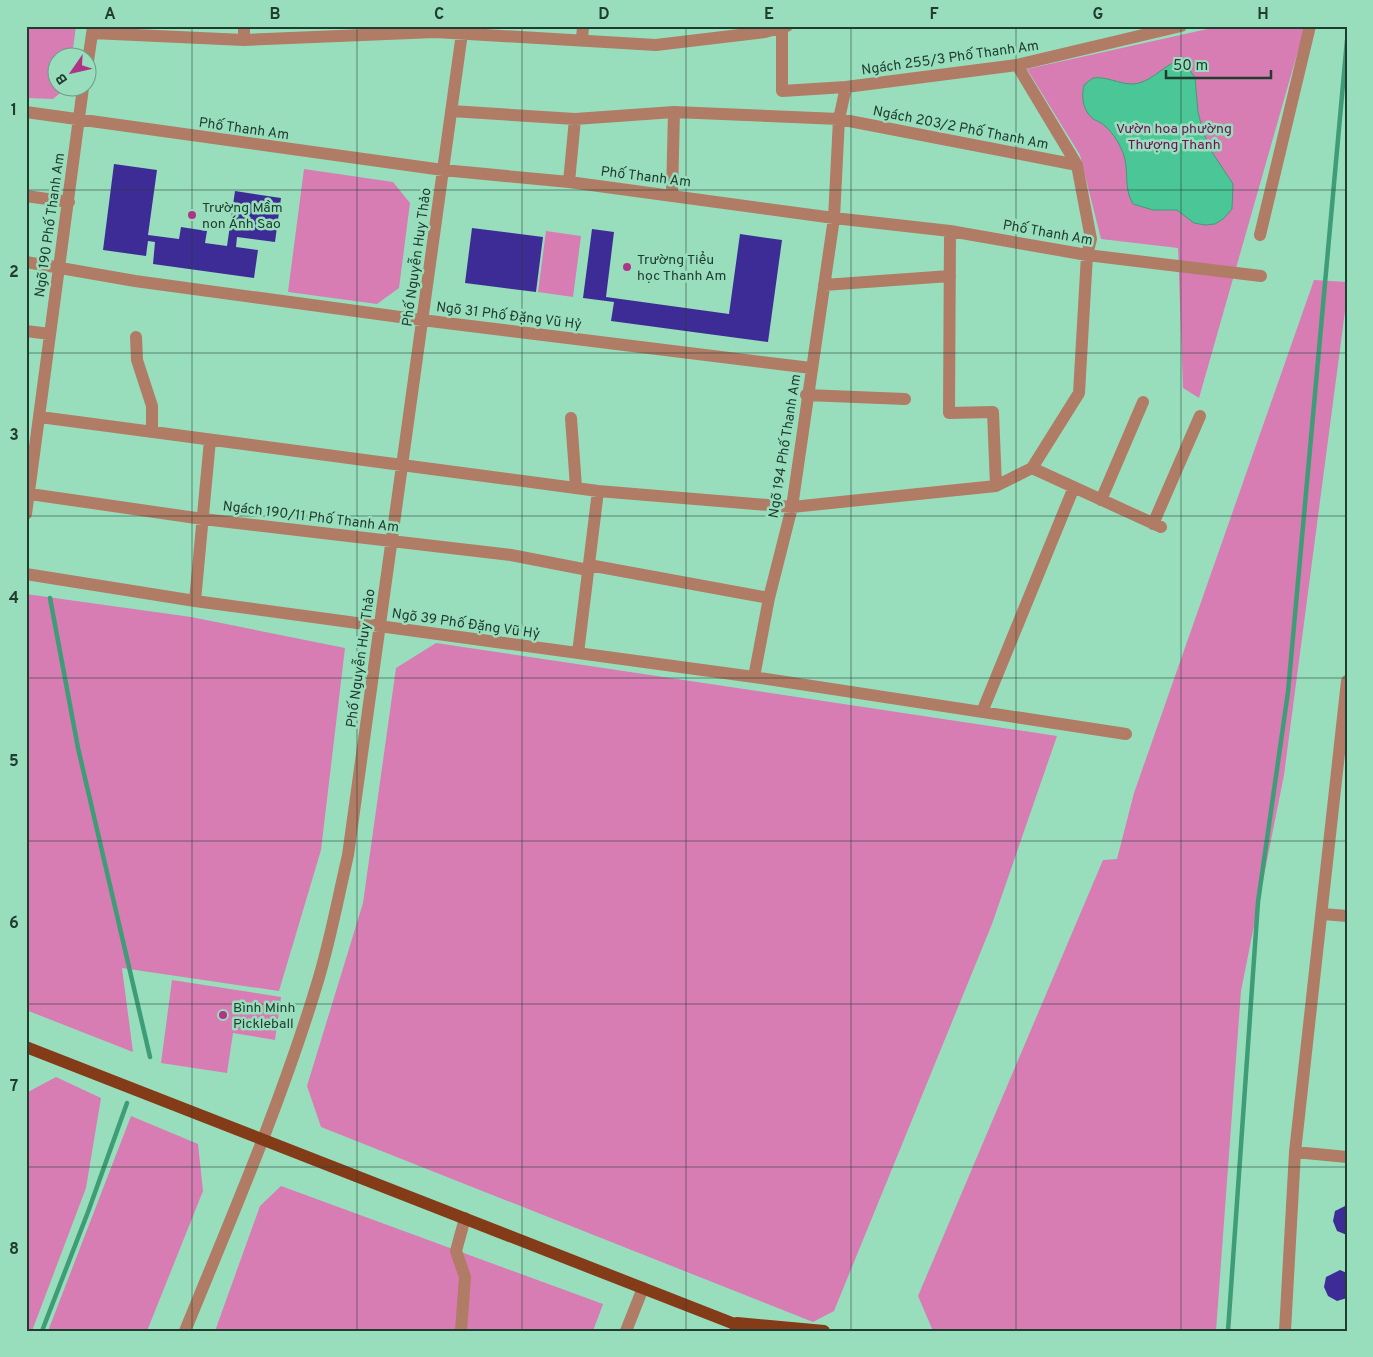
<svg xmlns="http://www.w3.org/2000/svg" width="1373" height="1357" font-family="Overpass,sans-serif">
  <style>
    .green { fill: #d87cb4 }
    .water { fill: #4bc696; stroke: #3e9d77 }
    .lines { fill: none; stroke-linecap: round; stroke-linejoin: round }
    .stream { stroke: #3e9d77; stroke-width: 4.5 }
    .building { fill: #3e2c96 }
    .minor { stroke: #b17c66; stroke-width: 12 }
    .major { stroke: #843b18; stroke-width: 12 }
    .grid { fill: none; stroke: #203d30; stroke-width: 1; stroke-opacity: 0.55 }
    .poi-dot { fill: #af3487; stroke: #98debd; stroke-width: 2 }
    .labels { text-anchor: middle; stroke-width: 5; stroke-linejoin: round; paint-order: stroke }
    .street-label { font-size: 14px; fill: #203d30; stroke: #98debd }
    .park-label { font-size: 14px; fill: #750a57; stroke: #98debd }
    .poi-label { font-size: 14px; fill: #203d30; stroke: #98debd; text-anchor: start }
    .neatline { fill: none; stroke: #203d30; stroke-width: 2 }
    .grid-label { font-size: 16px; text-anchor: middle; font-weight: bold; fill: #203d30 }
  </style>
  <rect width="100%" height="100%" fill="#98debd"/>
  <path class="green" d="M 26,26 L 76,26 L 72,57 L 58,58 L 58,88 L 66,88 L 53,99 L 26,98 Z
    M 1221,26 L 1305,26 L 1199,398 L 1183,388 L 1178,248 L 1101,239 L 1080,155 L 1027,69 Z
    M 304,169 L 393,182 L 410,203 L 399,288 L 377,304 L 288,292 Z
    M 546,231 L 581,236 L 573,297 L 538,292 Z
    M 1314,280 L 1347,282 L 1347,296 L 1284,775 L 1241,991 L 1216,1331 L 933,1331 L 918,1296 L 1103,860 L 1117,859 L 1134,793 Z
    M 26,594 L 191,617 L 345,648 L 321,850 L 279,991 L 122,968 L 133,1052 L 26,1010 Z
    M 436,643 L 1057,736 L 992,924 L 834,1311 L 813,1322 L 321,1127 L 307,1086 L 363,903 L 396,668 Z
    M 172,980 L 281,997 L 275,1040 L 233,1033 L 227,1073 L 161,1063 Z
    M 56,1077 L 101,1098 L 86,1188 L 32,1331 L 26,1331 L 26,1093 Z
    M 131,1116 L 198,1144 L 203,1191 L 147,1331 L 48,1331 Z
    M 281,1186 L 603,1304 L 593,1331 L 215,1331 L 260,1206 Z"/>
  <path class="water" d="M 1177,61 L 1185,63 L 1195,78 L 1198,112 L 1203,132 L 1212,152 L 1233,184 L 1232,209 L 1223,219 L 1215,224 L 1205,225 L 1194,223 L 1177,210 L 1153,210 L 1133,204 C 1122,186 1131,167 1121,148 C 1117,140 1112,132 1105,126 C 1102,123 1099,122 1095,120 C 1083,112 1081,98 1084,85 L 1093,78 C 1106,76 1119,84 1132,84 C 1149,84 1162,67 1177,61 Z"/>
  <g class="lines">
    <path class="stream" d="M 50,598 L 78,748 L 150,1057
      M 42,1331 L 88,1212 L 127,1103
      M 1228,1331 L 1258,902 L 1288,692 L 1347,40"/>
  </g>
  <path class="building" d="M 114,164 L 157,170 L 148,235 L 179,239 L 181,227 L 207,231 L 205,243 L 227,246 L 235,191 L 281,198 L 275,242 L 237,237 L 236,247 L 258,250 L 254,278 L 153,264 L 155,242 L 148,241 L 146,256 L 103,250 Z
    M 472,228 L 543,237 L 536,292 L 465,283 Z
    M 592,229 L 614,232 L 606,297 L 729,314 L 740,234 L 782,240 L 768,342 L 611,321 L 614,302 L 583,298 Z
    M 1347,1205 L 1347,1235 L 1337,1231 L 1333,1221 L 1335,1211 Z
    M 1340,1270 L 1347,1273 L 1347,1298 L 1337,1301 L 1328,1296 L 1324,1287 L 1326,1277 Z"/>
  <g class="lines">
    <path class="minor" d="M 782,27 L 782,91 L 846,87 L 1017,65 L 1181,26
      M 92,33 L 244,40 L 435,32 L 656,45 L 765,32 L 787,26
      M 244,40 L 244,26
      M 582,40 L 583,26
      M 88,61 L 93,27
      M 1017,65 L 1077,165 L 1091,239 L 1087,255 L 1079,393 L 1032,468
      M 451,111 L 575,119 L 674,112 L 839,119 L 1077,165
      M 26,112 L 443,170 L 569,182 L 834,218 L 950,231 L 1087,255 L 1261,276
      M 569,182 L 575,119
      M 672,194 L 674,112
      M 26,196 L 69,202
      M 950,231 L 949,413 L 993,412 L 996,486
      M 1260,235 L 1310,26
      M 26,262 L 135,281 L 422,320 L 811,368
      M 824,285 L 950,276
      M 26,331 L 50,334
      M 136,337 L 137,360 L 152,406 L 152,432
      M 806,395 L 905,399
      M 40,417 L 598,491 L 792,507 L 996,486 L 1032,468
      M 571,418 L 576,487
      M 1032,468 L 1161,527
      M 30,494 L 203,519 L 511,555 L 588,570
      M 1101,500 L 1143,402
      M 26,514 L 83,88
      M 1153,524 L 1200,416
      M 589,565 L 769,598
      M 26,574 L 195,601 L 754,677 L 1126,734
      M 195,601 L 210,440
      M 578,653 L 598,491
      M 754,677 L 769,598 L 792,507 L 834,218 L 839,119 L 846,87
      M 982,712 L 1074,487
      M 1323,914 L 1347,916
      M 1295,1152 L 1347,1157
      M 185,1331 C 232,1216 281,1103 317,984 C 330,942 338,898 348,855 L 462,33
      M 461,1331 L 465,1277 L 456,1251 L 465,1218
      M 626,1331 L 643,1288
      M 1285,1331 L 1295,1152 L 1347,681"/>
    <path class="major" d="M 26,1047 L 732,1323 L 746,1331
      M 737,1323 L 824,1331"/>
  </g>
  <path class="grid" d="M 192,26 L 192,1331M 357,26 L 357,1331M 522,26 L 522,1331M 686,26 L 686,1331M 851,26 L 851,1331M 1016,26 L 1016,1331M 1181,26 L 1181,1331M 26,190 L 1347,190M 26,353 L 1347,353M 26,516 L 1347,516M 26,678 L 1347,678M 26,841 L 1347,841M 26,1004 L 1347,1004M 26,1167 L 1347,1167"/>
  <g class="poi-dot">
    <circle cx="192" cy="215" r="5"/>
    <circle cx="627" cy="267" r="5"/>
    <circle cx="223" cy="1015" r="5"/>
  </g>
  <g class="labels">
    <g class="street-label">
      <text transform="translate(950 57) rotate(-8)" y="5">Ngách 255/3 Phố Thanh Am</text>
      <text transform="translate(961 127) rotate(11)" y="5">Ngách 203/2 Phố Thanh Am</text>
      <text transform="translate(244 128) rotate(8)" y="5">Phố Thanh Am</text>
      <text transform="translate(646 176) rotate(7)" y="5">Phố Thanh Am</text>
      <text transform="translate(49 225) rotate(-82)" y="5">Ngõ 190 Phố Thanh Am</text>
      <text transform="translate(1048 232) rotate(10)" y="5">Phố Thanh Am</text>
      <text transform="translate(416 257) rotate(-82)" y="5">Phố Nguyễn Huy Thảo</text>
      <text transform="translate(509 315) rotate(7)" y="5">Ngõ 31 Phố Đặng Vũ Hỷ</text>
      <text transform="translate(784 446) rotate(-81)" y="5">Ngõ 194 Phố Thanh Am</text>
      <text transform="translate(311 516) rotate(7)" y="5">Ngách 190/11 Phố Thanh Am</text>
      <text transform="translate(466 623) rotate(8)" y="5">Ngõ 39 Phố Đặng Vũ Hỷ</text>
      <text transform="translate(360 658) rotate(-82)" y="5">Phố Nguyễn Huy Thảo</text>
    </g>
    <g class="park-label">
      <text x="1174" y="133">Vườn hoa phường<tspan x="1174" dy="16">Thượng Thanh</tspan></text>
    </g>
    <g class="poi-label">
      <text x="202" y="212">Trường Mầm<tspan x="202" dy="16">non Ánh Sao</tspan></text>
      <text x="637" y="264">Trường Tiểu<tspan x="637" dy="16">học Thanh Am</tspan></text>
      <text x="233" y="1012">Bình Minh<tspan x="233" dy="16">Pickleball</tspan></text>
    </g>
  </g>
  <rect width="1373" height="1357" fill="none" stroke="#98debd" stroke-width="55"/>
  <g transform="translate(72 72) rotate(236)"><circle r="24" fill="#98debd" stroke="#689e85"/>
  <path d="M0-4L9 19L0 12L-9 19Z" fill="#af3487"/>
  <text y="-8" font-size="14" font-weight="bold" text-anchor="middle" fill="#203d30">B</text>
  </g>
  <path d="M1166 70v8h105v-8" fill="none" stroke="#203d30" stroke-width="2.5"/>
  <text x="1173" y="70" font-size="15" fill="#203d30" stroke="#98debd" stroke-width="4" paint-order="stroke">50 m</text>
  <rect x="28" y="28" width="1318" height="1302" class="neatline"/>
  <g class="grid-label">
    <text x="110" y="19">A</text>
    <text x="275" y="19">B</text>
    <text x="439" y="19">C</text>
    <text x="604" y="19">D</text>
    <text x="769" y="19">E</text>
    <text x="934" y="19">F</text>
    <text x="1098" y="19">G</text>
    <text x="1263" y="19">H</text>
    <text x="14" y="115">1</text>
    <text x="14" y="277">2</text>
    <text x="14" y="440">3</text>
    <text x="14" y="603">4</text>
    <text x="14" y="766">5</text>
    <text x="14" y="928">6</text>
    <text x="14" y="1091">7</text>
    <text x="14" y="1254">8</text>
  </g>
</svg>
